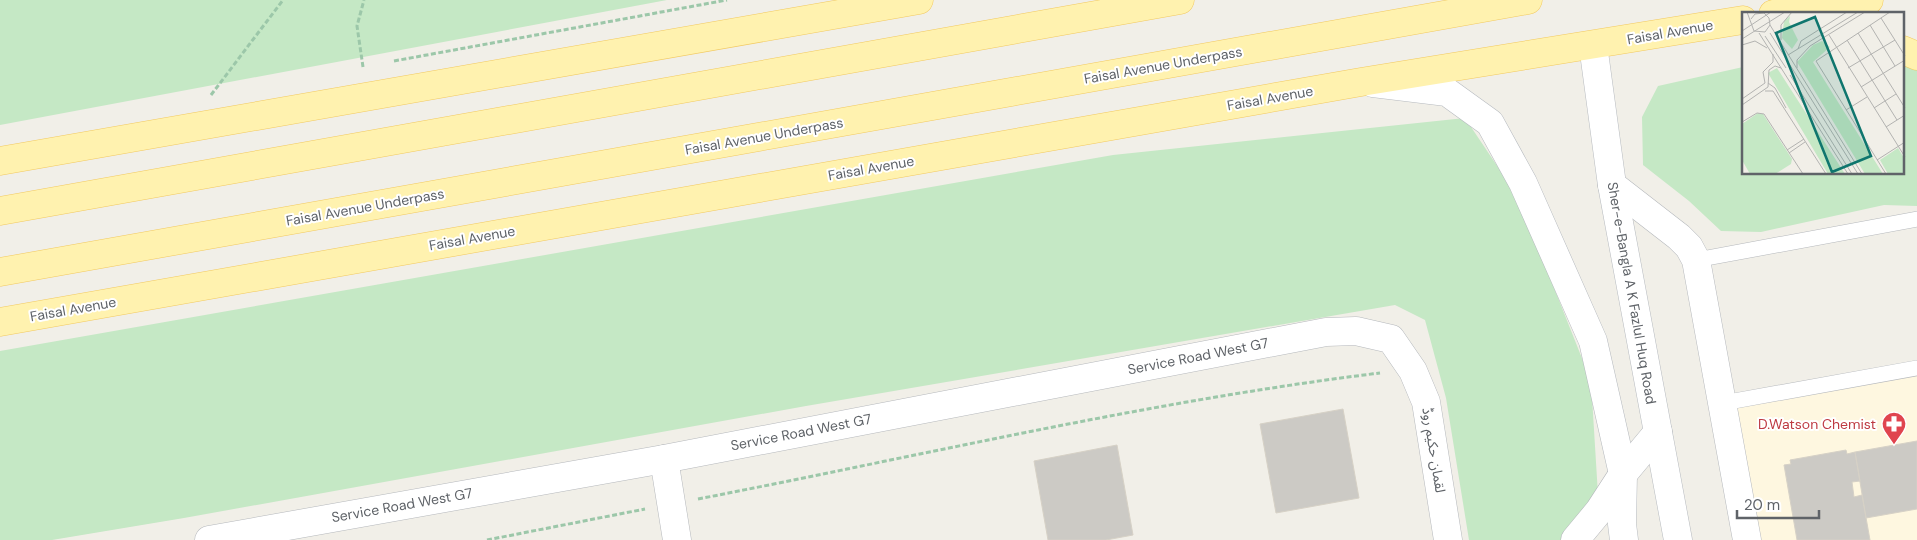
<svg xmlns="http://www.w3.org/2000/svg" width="1917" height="540" font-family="'DM Sans','Noto Sans Arabic',sans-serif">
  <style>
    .commercial { fill: #fef7e0 }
    .green { fill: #c5e8c5 }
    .building { fill: #cccac5; stroke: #d6d1c6 }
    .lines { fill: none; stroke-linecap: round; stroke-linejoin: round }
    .service-casing { stroke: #b5b8bc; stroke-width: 16 }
    .minor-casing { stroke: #b5b8bc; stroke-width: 29 }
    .tertiary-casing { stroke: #b5b8bc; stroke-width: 29 }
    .secondary-casing { stroke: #b6babf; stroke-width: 29 }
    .primary-casing { stroke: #f2c960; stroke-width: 29 }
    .path { stroke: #9cc7a9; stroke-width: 3; stroke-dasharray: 5 2.5; stroke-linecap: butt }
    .service { stroke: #fff; stroke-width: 15 }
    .minor { stroke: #fff; stroke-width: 28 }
    .tertiary { stroke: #fff; stroke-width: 28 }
    .secondary { stroke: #fff; stroke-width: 28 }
    .primary { stroke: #fff2af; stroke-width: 28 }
    .labels { text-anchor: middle; stroke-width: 4; stroke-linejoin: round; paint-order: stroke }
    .street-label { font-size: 14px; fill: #5f6368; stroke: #fff }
    .health-label { font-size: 14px; fill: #be3a42; stroke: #fff; text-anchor: end }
    .inset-road { fill: none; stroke: #b3b3b1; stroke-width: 1 }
    .view { fill: #0f766e; fill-opacity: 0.15; stroke: #0f766e; stroke-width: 2.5 }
    .inset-edge { fill: none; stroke: #5f6368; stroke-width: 2.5 }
  </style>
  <rect width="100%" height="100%" fill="#f1efe8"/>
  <path class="commercial" d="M 1917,368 L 1917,540 L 1747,540 L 1723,403 Z"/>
  <path class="green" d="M 0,0 L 667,0 L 0,125 Z
    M 1903,66 L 1917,68 L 1917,206 L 1884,205 L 1761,232 L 1721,231 L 1689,201 L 1643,165 L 1642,117 L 1658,86 L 1743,67 L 1743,174 L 1903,174 Z
    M 1465,118 L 1518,197 L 1591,381 L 1599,511 L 1575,540 L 1469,540 L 1446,398 L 1425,320 L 1395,305 L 806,406 L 184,518 L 52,540 L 0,540 L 0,351 L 1113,155 Z"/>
  <path class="building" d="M 1343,409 L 1359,498 L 1276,513 L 1260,424 Z
    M 1917,441 L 1917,509 L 1866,518 L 1855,452 Z
    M 1117,445 L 1133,535 L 1106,540 L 1048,540 L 1034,461 Z
    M 1846,450 L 1847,454 L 1855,452 L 1860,481 L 1852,482 L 1854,497 L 1862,495 L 1870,540 L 1797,540 L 1784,465 L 1791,464 L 1790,460 Z"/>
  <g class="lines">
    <defs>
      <path id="service" d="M 1696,260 L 1917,219
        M 1723,403 L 1917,368"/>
      <path id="minor" d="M 1612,185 L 1679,237 L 1689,247 L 1696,260 L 1747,540
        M 664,459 L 677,540
        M 1575,540 L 1599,511 L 1623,474 L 1658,432"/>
      <path id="tertiary" d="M 209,540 L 664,459 L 1326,332 L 1356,331 L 1391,339 L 1413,371 L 1426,402 L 1448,540"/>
      <path id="secondary" d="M 1593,45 L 1612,185 L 1678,540
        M 1373,83 L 1447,92 L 1490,123 L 1523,183 L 1593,341 L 1623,474 L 1622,524 L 1624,540"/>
      <path id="primary" d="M 1773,14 L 1869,0
        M 1903,50 L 1917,56
        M 0,161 L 919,0
        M 0,211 L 1180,0
        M 0,272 L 1528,0
        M 0,322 L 1361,82 L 1743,20"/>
    </defs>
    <use href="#service" class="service-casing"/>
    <use href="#minor" class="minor-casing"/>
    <use href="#tertiary" class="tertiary-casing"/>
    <use href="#secondary" class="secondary-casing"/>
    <use href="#primary" class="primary-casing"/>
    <path class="path" d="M 394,61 L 727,0
      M 363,67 L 357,26 L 364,0
      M 211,95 L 283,0
      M 698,499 C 925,455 1150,401 1380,373
      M 487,540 L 645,509"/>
    <use href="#service" class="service"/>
    <use href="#minor" class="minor"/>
    <use href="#tertiary" class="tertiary"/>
    <use href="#secondary" class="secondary"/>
    <use href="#primary" class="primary"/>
  </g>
  <defs>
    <symbol id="pharmacy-pin" viewBox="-11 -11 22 30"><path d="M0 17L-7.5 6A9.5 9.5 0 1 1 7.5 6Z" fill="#e0444e" stroke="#fff"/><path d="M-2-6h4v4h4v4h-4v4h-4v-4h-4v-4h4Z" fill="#fff"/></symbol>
  </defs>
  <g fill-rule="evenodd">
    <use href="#pharmacy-pin" x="1880" y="410" width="28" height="38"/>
  </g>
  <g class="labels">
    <g class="street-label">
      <text transform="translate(1670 32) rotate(-10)" y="5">Faisal Avenue</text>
      <text transform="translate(1163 65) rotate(-10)" y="5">Faisal Avenue Underpass</text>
      <text transform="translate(1270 98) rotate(-10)" y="5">Faisal Avenue</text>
      <text transform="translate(764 136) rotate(-10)" y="5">Faisal Avenue Underpass</text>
      <text transform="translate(871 168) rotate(-10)" y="5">Faisal Avenue</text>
      <text transform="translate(365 207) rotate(-10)" y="5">Faisal Avenue Underpass</text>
      <text transform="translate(472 238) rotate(-10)" y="5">Faisal Avenue</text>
      <text transform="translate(1632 293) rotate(80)" y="5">Sher-e-Bangla A K Fazlul Huq Road</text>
      <text transform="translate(73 309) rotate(-10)" y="5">Faisal Avenue</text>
      <text transform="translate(1198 356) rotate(-11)" y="5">Service Road West G7</text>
      <text transform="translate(801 432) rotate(-11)" y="5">Service Road West G7</text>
      <text transform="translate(1434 450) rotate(81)" y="5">لقمان حکیم روڈ</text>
      <text transform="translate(402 505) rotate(-10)" y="5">Service Road West G7</text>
    </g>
    <g class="health-label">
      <text x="1876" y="429">D.Watson Chemist</text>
    </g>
  </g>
  <g transform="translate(1742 12)">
    <rect width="162" height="162" fill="#f1efe8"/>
    <path d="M 48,4 L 47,10 L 56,28 L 50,37 L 40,26 L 42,9 ZM 80,29 L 88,35 L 71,50 L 141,162 L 123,162 L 55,50 L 71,33 ZM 35,56 L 103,162 L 86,162 L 26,61 ZM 16,101 L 21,102 L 50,147 L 49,152 L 33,162 L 8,162 L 0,148 L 0,112 ZM 156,136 L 162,146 L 162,162 L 146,162 L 138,148 Z" fill="#c5e8c5"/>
    <path class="inset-road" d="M 5,0 L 12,19 L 23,20 L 28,13 L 27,6 L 22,1 L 13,2 L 9,7M 139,6 L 163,44M 28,13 L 120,162M 128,13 L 153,54M 0,19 L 29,0M 17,21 L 106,162M 28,21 L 116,162M 116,21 L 163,96M 87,23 L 163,145M 23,24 L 44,56M 0,27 L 43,0M 39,28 L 39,13 L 50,0M 105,28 L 155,108M 0,33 L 13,29 L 25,36M 56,37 L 59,29 L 105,0M 46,43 L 116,0M 55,56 L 55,48 L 68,34 L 123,0M 106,56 L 153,28M 48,63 L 110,162M 26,71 L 33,76 L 44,96M 119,75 L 163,48M 23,79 L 31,79 L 84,162M 0,87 L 23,71 L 21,60 L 31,50 L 31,42M 0,93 L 26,75 L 27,58 L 33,54 L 39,56M 132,96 L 154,82M 104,98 L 125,85M 0,110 L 15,101 L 22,102 L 61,162M 144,115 L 163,103M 45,138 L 62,127M 47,141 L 63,130M 135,148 L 163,130M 144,162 L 74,49 L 148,0"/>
    <path class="view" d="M 73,5 L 129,144 L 90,160 L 34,21 Z"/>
    <rect width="162" height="162" class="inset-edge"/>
  </g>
  <path d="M1737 510v8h82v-8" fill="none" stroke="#5f6368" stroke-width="2.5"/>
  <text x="1744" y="510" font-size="15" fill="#5f6368" stroke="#ffffff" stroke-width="4" paint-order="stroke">20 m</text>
</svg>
